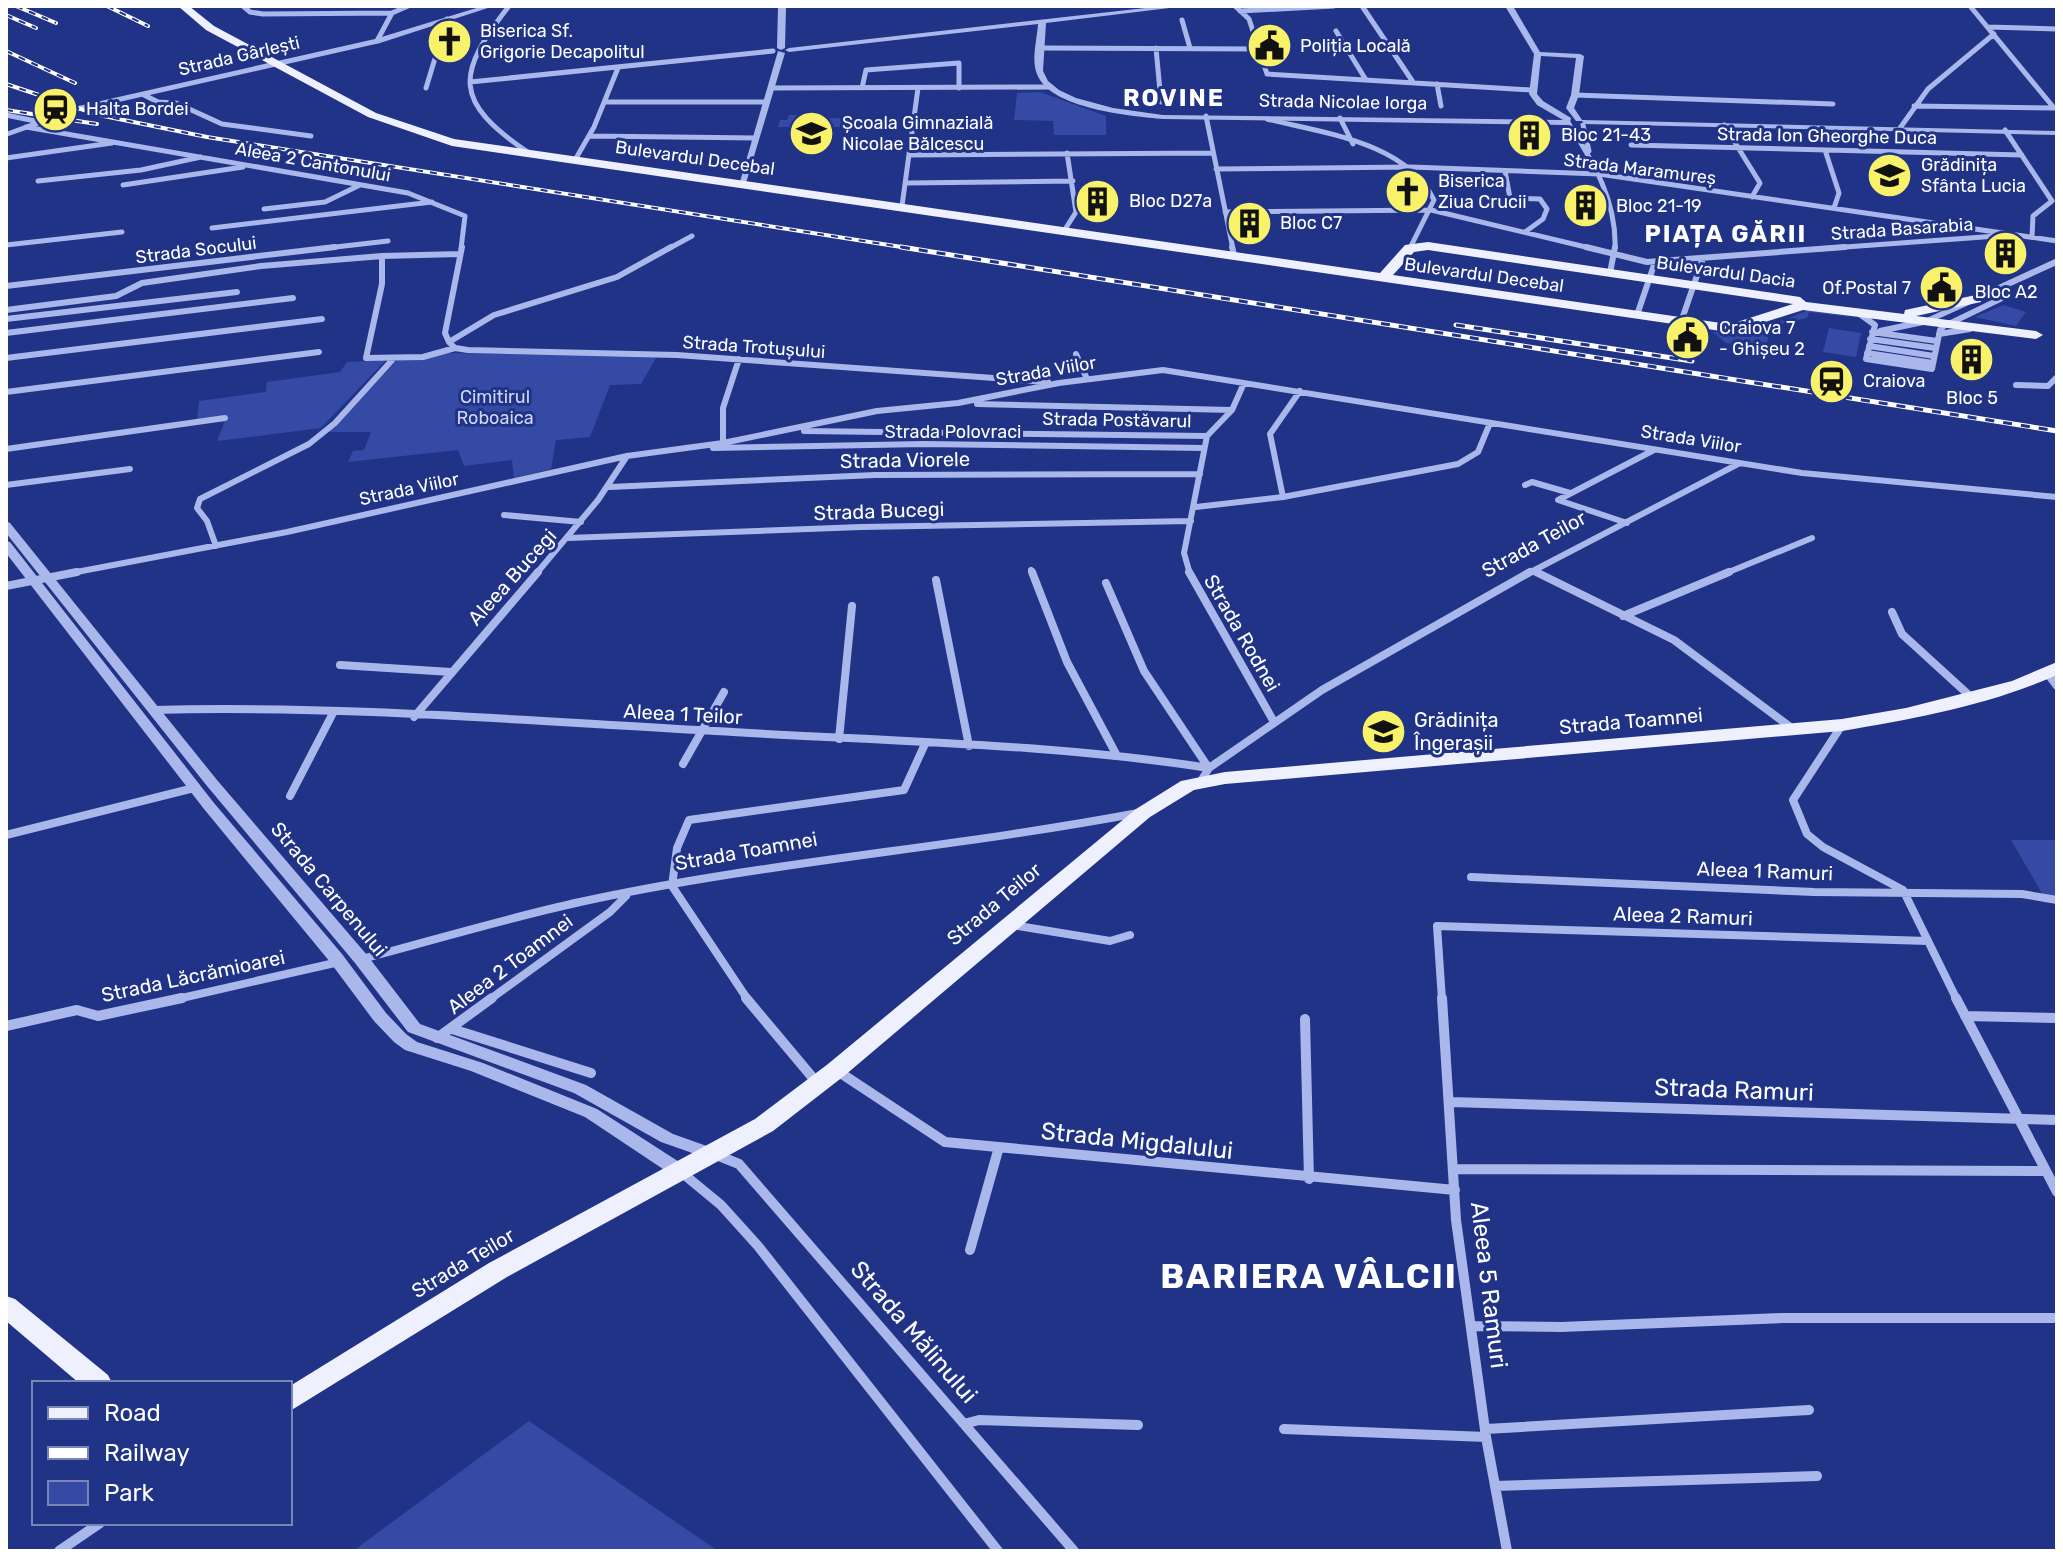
<svg xmlns="http://www.w3.org/2000/svg" width="2063" height="1557" font-family="Rubik,sans-serif">
  <style>
    .green { fill: #344aa5 }
    .lines { fill: none; stroke-linecap: round; stroke-linejoin: round }
    .minor-far3 { stroke: #aab7ea; stroke-width: 5 }
    .minor-far2 { stroke: #aab7ea; stroke-width: 6 }
    .minor-far1 { stroke: #aab7ea; stroke-width: 8 }
    .minor { stroke: #aab7ea; stroke-width: 10 }
    .tertiary { fill: #aab7ea; fill-rule: evenodd }
    .primary { fill: #eef0fe; fill-rule: evenodd }
    .rail-far1-casing { stroke: #fff; stroke-width: 4 }
    .rail-casing { stroke: #fff; stroke-width: 5 }
    .rail-far1 { stroke: #203387; stroke-width: 2; stroke-dasharray: 7; stroke-linecap: butt }
    .rail { stroke: #203387; stroke-width: 3; stroke-dasharray: 9; stroke-linecap: butt }
    .labels { text-anchor: middle; stroke-width: 6; stroke-linejoin: round; paint-order: stroke }
    .far-poi-label { font-size: 18px; fill: #fff; stroke: #203387; text-anchor: start }
    .far-street-label { font-size: 18px; fill: #fff; stroke: #203387 }
    .far-park-label { font-size: 18px; fill: #cfd7f8; stroke: #203387 }
    .street-label { font-size: 20px; fill: #fff; stroke: #203387 }
    .poi-label { font-size: 20px; fill: #fff; stroke: #203387; text-anchor: start }
    .far-district-label { font-size: 24px; font-weight: bold; letter-spacing: 2px; fill: #fff; stroke: #203387 }
    .near-street-label { font-size: 24px; fill: #fff; stroke: #203387 }
    .near-district-label { font-size: 34px; font-weight: bold; letter-spacing: 2px; fill: #fff; stroke: #203387 }
  </style>
  <rect width="100%" height="100%" fill="#203387"/>
  <path class="green" d="M 1040,92 L 1106,116 L 1106,135 L 1054,135 L 1053,121 L 1014,120 L 1017,93 Z
    M 789,115 L 807,115 L 807,120 L 852,117 L 850,127 L 778,127 L 780,120 L 787,120 Z
    M 2003,305 L 2026,312 L 2016,326 L 1975,317 Z
    M 1809,310 L 1860,318 L 1809,312 L 1807,318 L 1772,326 L 1765,349 L 1726,343 L 1713,332 L 1748,334 Z
    M 1829,328 L 1861,333 L 1856,357 L 1823,352 Z
    M 444,353 L 657,356 L 641,384 L 610,385 L 590,437 L 556,440 L 551,469 L 514,478 L 512,460 L 464,466 L 458,450 L 348,462 L 353,451 L 364,450 L 371,432 L 328,432 L 397,360 Z
    M 386,360 L 321,428 L 217,441 L 227,416 L 197,420 L 199,401 L 266,392 L 267,382 L 340,372 L 347,362 Z
    M 2011,840 L 2057,840 L 2057,895 L 2043,895 Z
    M 529,1421 L 718,1551 L 353,1551 Z"/>
  <g class="lines">
    <path class="minor-far3" d="M 243,6 L 250,12 L 263,14 L 392,13 L 377,41
      M 509,6 C 456,74 452,101 529,153
      M 1235,6 L 1249,19 L 1267,74 L 1531,90
      M 1362,6 L 1413,82
      M 1970,6 L 2054,108
      M 1240,11 L 1334,6
      M 392,13 L 408,6
      M 1182,20 L 1190,48
      M 1988,27 L 2057,29
      M 1336,31 L 1366,80
      M 1042,48 L 1257,49
      M 1156,48 L 1161,102
      M 470,82 L 773,51
      M 1437,84 L 1441,106
      M 426,88 L 447,19
      M 771,88 L 1051,87
      M 862,88 L 866,70 L 959,63 L 959,88
      M 144,95 L 158,102 L 176,103 L 222,124 L 311,136
      M 1575,95 L 1833,104
      M 605,102 L 767,102
      M 1914,106 L 2057,108
      M 6,115 L 40,122
      M 1206,116 L 1233,249
      M 1340,118 L 1353,144
      M 1267,119 C 1323,133 1406,142 1434,200 L 1410,248
      M 1569,124 C 1594,163 1617,202 1615,249
      M 1583,125 L 1589,151
      M 1724,125 L 1760,183 L 1752,197
      M 26,127 L 408,193 L 465,216 L 461,249
      M 1900,128 L 1928,89 L 1994,34
      M 2005,130 L 2052,201 L 2033,216 L 2032,237
      M 590,136 L 756,138
      M 1631,145 L 2022,155
      M 1825,150 L 1839,193 L 1834,208
      M 910,155 L 1213,153
      M 6,158 L 112,143
      M 575,160 L 594,127 L 618,68
      M 1216,169 L 1411,167 L 1599,174 L 2057,241
      M 1505,171 L 1510,198 L 1540,199 L 1547,209 L 1543,219 L 1525,232
      M 38,181 L 141,170 L 201,157
      M 907,183 L 1073,181
      M 123,185 L 243,167
      M 902,206 L 918,88
      M 264,209 L 325,202 L 360,185
      M 1225,212 L 1431,210 L 1594,249
      M 212,228 L 432,202
      M 1064,231 L 1076,212 L 1067,153
      M 6,245 L 122,232
      M 318,249 L 388,241
      M 668,249 L 692,236
      M 1818,249 L 1997,236"/>
    <path class="minor-far2" d="M 1232,247 L 1234,255
      M 1586,247 L 1647,262 L 1845,247
      M 1610,273 L 1615,247
      M 6,286 L 335,247
      M 6,310 L 116,296 L 142,283 L 261,266 L 382,256
      M 1637,315 L 1655,262
      M 1861,315 L 1875,325 L 1866,359 L 1932,369 L 1940,330 L 1945,325
      M 6,319 L 237,292
      M 1681,322 L 1703,258
      M 1880,331 L 1923,322
      M 1872,332 L 1937,341
      M 6,333 L 293,298
      M 1939,334 L 1970,329
      M 1870,339 L 1935,348
      M 449,342 L 445,333 L 462,247
      M 449,342 L 455,348 L 468,350 L 677,355 L 1048,382
      M 449,342 L 494,315 L 617,277 L 671,247
      M 1869,346 L 1934,356
      M 455,348 L 423,357 L 366,358 L 382,284 L 382,256 L 460,254
      M 1867,353 L 1933,363
      M 1076,354 L 1087,379
      M 6,358 L 322,319
      M 2016,385 L 2048,386 L 2057,377
      M 6,392 L 319,352
      M 977,404 L 1232,410
      M 804,431 L 1207,436
      M 723,443 L 723,408 L 739,359
      M 713,448 L 924,444 L 1204,448
      M 6,449 L 225,418
      M 6,485 L 130,469
      M 1525,485 L 1532,482 L 1570,493
      M 610,487 L 875,475 L 1200,474
      M 1283,497 L 1270,434 L 1300,391
      M 1196,507 L 1283,497 L 1458,464 L 1478,452 L 1490,423
      M 504,515 L 581,522
      M 1627,523 L 1558,500 L 1654,450
      M 568,538 L 861,527 L 1191,521
      M 216,546 L 207,521 L 197,508 L 200,499 L 309,444 L 335,423 L 394,358
      M 1031,570 L 1033,574
      M 1533,571 L 1540,574
      M 66,574 L 287,532 L 627,456 L 723,443 L 877,411 L 958,403 L 1059,383 L 1163,370 L 1802,473 L 2057,497
      M 536,574 L 598,500 L 627,456
      M 1190,574 L 1184,553 L 1207,436 L 1232,410 L 1244,383
      M 1527,574 L 1738,464
      M 1724,574 L 1812,538"/>
    <path class="minor-far1" d="M 1032,572 L 1067,662 L 1116,754
      M 1189,572 L 1274,722
      M 1536,572 L 1674,640 L 1793,729
      M 936,580 L 969,746
      M 1106,583 L 1144,671 L 1208,767
      M 6,586 L 77,572
      M 1892,612 L 1902,634 L 1971,697
      M 1623,616 L 1729,572
      M 340,665 L 451,672
      M 2048,674 L 2057,686
      M 153,710 C 340,705 528,721 715,731 C 880,741 1046,743 1209,768
      M 414,717 L 538,572
      M 1842,725 L 1793,800 L 1807,834 L 1823,847 L 1903,890 L 1957,1000
      M 839,739 L 852,606
      M 683,764 L 724,692
      M 1201,781 L 1209,768 L 1322,690 L 1530,572
      M 290,796 L 333,713
      M 6,835 L 194,788
      M 1471,877 L 1814,892 L 2022,894 L 2057,900
      M 672,886 L 677,848 L 689,820 L 904,790 L 925,744
      M 672,886 L 748,1000
      M 1012,925 L 1110,941 L 1130,935
      M 362,959 C 434,940 507,918 580,902 C 764,862 953,848 1138,813
      M 173,1000 L 339,962
      M 489,1000 L 610,912 L 626,896
      M 1442,1000 L 1437,926 L 1928,941"/>
    <path class="minor" d="M 746,998 L 818,1084
      M 1442,998 L 1456,1220 L 1486,1437 L 1507,1551
      M 1956,998 L 2057,1192
      M 1965,1016 L 2057,1018
      M 1305,1019 L 1309,1179
      M 6,1026 L 77,1010 L 98,1016 L 182,998
      M 452,1029 L 591,1073
      M 437,1038 L 492,998
      M 836,1070 L 945,1142 L 1455,1190
      M 1451,1102 L 2057,1120
      M 714,1154 L 739,1164 L 1074,1551
      M 1455,1169 L 2046,1171
      M 681,1172 L 721,1205 L 758,1246 L 998,1551
      M 970,1250 L 999,1147
      M 1471,1326 L 1561,1327 L 1783,1318 L 2057,1318
      M 964,1424 L 979,1420 L 1138,1425
      M 1284,1429 L 1486,1437
      M 1486,1429 L 1809,1410
      M 1495,1486 L 1817,1476
      M 59,1551 L 100,1523"/>
    <path class="tertiary" d="M 483,6 L 494,6 L 380,43 L 79,111 L 6,137 L 6,132 L 74,107 L 375,39 Z
      M 778,6 L 786,6 L 785,48 L 781,50 L 777,48 Z
      M 1163,6 L 1186,6 L 1046,23 L 1043,71 L 1048,81 L 1059,90 L 1076,98 L 1113,108 L 1163,115 L 1563,120 L 1537,105 L 1529,94 L 1534,54 L 1505,6 L 1513,6 L 1540,52 L 1580,54 L 1584,56 L 1579,95 L 1574,108 L 1582,120 L 2057,131 L 2057,135 L 1585,124 L 1582,121 L 1576,121 L 1566,108 L 1571,95 L 1576,58 L 1541,56 L 1537,94 L 1543,101 L 1571,118 L 1570,123 L 1566,125 L 1163,119 C 1131,116 1050,109 1037,74 C 1031,60 1037,40 1038,24 L 789,52 L 785,50 L 789,48 Z
      M 778,51 L 785,53 L 746,183 L 739,185 Z
      M 2057,258 L 2057,265 L 1927,324 L 1918,322 Z
      M 2006,293 L 2011,296 L 2009,298 L 1949,327 L 1940,325 Z
      M 6,521 L 10,523 L 217,780 L 367,955 L 420,1024 L 586,1085 L 673,1134 L 718,1150 L 721,1154 L 718,1158 L 712,1160 L 661,1142 L 574,1093 L 408,1032 L 355,963 L 207,786 L 6,533 Z
      M 6,541 L 10,542 L 214,803 L 342,954 L 386,1013 L 406,1034 L 417,1042 L 483,1063 L 597,1109 L 687,1167 L 690,1172 L 687,1177 L 681,1178 L 675,1177 L 585,1117 L 471,1071 L 405,1050 L 394,1042 L 374,1021 L 330,962 L 204,809 L 6,553 Z"/>
    <path class="primary" d="M 178,6 L 189,6 L 214,26 L 376,113 L 454,139 L 1380,273 L 1405,245 L 1428,242 L 1800,297 L 1806,302 L 1904,314 L 1905,310 L 1976,295 L 1981,296 L 1981,302 L 1916,316 L 2036,331 L 2043,335 L 2036,339 L 1803,310 L 1740,330 L 1721,331 L 452,146 L 368,117 L 206,30 ZM 1428,250 L 1793,304 L 1734,323 L 1721,323 L 1393,275 L 1414,252 Z
      M 2057,662 L 2057,675 C 1990,705 1914,719 1842,731 L 1225,784 L 1194,790 L 1150,817 L 844,1076 L 773,1131 L 507,1277 L 290,1411 L 290,1386 L 489,1263 L 755,1119 L 828,1064 L 1136,809 L 1181,781 L 1225,772 L 1842,719 L 1906,708 L 2012,681 Z
      M 6,1296 L 15,1299 L 108,1375 L 112,1383 L 79,1383 L 6,1321 Z"/>
    <defs>
      <path id="rail-far1" d="M 16,6 L 56,23
        M 107,6 L 148,26
        M 6,15 L 36,28
        M 6,51 L 75,83
        M 6,84 L 99,115 L 207,137 L 914,249
        M 6,110 L 97,124"/>
      <path id="rail" d="M 901,247 L 2057,431
        M 1456,325 L 1692,361"/>
    </defs>
    <use href="#rail-far1" class="rail-far1-casing"/>
    <use href="#rail" class="rail-casing"/>
    <use href="#rail-far1" class="rail-far1"/>
    <use href="#rail" class="rail"/>
  </g>
  <defs>
    <symbol id="church-disc" viewBox="-11 -11 22 22"><circle r="9.5" fill="#f8f26b" stroke="#203387"/><path d="M-1.2-6h2.4v3.5h3.3v2.4h-3.3V6h-2.4V-.1h-3.3v-2.4h3.3Z" fill="#111"/></symbol>
    <symbol id="civic-disc" viewBox="-11 -11 22 22"><circle r="9.5" fill="#f8f26b" stroke="#203387"/><path d="M-.6-6.5H3V-4.5H.6V-3L4-1V1h2V6H-6V1h2V-1L-.6-3ZM-1.2 2.5V6h2.4V2.5Z" fill="#111"/></symbol>
    <symbol id="station-disc" viewBox="-11 -11 22 22"><circle r="9.5" fill="#f8f26b" stroke="#203387"/><path d="M-3-6H3Q5-6 5-4V2Q5 4 3 4L4.5 6H3L1.5 4h-3L-3 6H-4.5L-3 4Q-5 4-5 2V-4Q-5-6-3-6ZM-3.5-4v3h7v-3ZM-3.5 1v1.5H-2V1ZM2 1v1.5H3.5V1Z" fill="#111"/></symbol>
    <symbol id="school-disc" viewBox="-11 -11 22 22"><circle r="9.5" fill="#f8f26b" stroke="#203387"/><path d="M0-5L7-2L0 1L-7-2ZM-4 1L0 2.5L4 1V4Q0 6-4 4Z" fill="#111"/></symbol>
    <symbol id="building-disc" viewBox="-11 -11 22 22"><circle r="9.5" fill="#f8f26b" stroke="#203387"/><path d="M-4-6H4V6H1V3H-1V6H-4ZM-2.5-4.3h1.7v1.8h-1.7ZM.8-4.3h1.7v1.8H.8ZM-2.5-1h1.7V.8h-1.7ZM.8-1h1.7V.8H.8Z" fill="#111"/></symbol>
  </defs>
  <g fill-rule="evenodd">
    <use href="#church-disc" x="424" y="16" width="51" height="51"/>
    <use href="#civic-disc" x="1244" y="20" width="51" height="51"/>
    <use href="#station-disc" x="30" y="84" width="51" height="51"/>
    <use href="#school-disc" x="786" y="108" width="51" height="51"/>
    <use href="#building-disc" x="1504" y="110" width="51" height="51"/>
    <use href="#school-disc" x="1864" y="150" width="51" height="51"/>
    <use href="#church-disc" x="1382" y="166" width="51" height="51"/>
    <use href="#building-disc" x="1072" y="176" width="51" height="51"/>
    <use href="#building-disc" x="1560" y="180" width="51" height="51"/>
    <use href="#building-disc" x="1224" y="198" width="51" height="51"/>
    <use href="#building-disc" x="1980" y="228" width="51" height="51"/>
    <use href="#civic-disc" x="1916" y="262" width="51" height="51"/>
    <use href="#civic-disc" x="1662" y="312" width="51" height="51"/>
    <use href="#building-disc" x="1946" y="334" width="51" height="51"/>
    <use href="#station-disc" x="1806" y="356" width="51" height="51"/>
    <use href="#school-disc" x="1358" y="706" width="51" height="51"/>
  </g>
  <g class="labels">
    <g class="far-poi-label">
      <text x="480" y="37">Biserica Sf.<tspan x="480" dy="21">Grigorie Decapolitul</tspan></text>
      <text x="1300" y="52">Poliția Locală</text>
      <text x="86" y="115">Halta Bordei</text>
      <text x="842" y="129">Școala Gimnazială<tspan x="842" dy="21">Nicolae Bălcescu</tspan></text>
      <text x="1561" y="141">Bloc 21-43</text>
      <text x="1921" y="171">Grădinița<tspan x="1921" dy="21">Sfânta Lucia</tspan></text>
      <text x="1438" y="187">Biserica<tspan x="1438" dy="21">Ziua Crucii</tspan></text>
      <text x="1129" y="207">Bloc D27a</text>
      <text x="1616" y="212">Bloc 21-19</text>
      <text x="1280" y="229">Bloc C7</text>
      <text x="1911" y="294" text-anchor="end">Of.Postal 7</text>
      <text x="2006" y="298" text-anchor="middle">Bloc A2</text>
      <text x="1719" y="334">Craiova 7<tspan x="1719" dy="21">- Ghișeu 2</tspan></text>
      <text x="1863" y="387">Craiova</text>
      <text x="1972" y="404" text-anchor="middle">Bloc 5</text>
    </g>
    <g class="far-street-label">
      <text transform="translate(239 56) rotate(-13)" y="6">Strada Gârlești</text>
      <text transform="translate(1343 102) rotate(1)" y="6">Strada Nicolae Iorga</text>
      <text transform="translate(1827 136) rotate(1)" y="6">Strada Ion Gheorghe Duca</text>
      <text transform="translate(695 158) rotate(8)" y="6">Bulevardul Decebal</text>
      <text transform="translate(313 162) rotate(10)" y="6">Aleea 2 Cantonului</text>
      <text transform="translate(1640 169) rotate(7)" y="6">Strada Maramureș</text>
      <text transform="translate(1902 229) rotate(-4)" y="6">Strada Basarabia</text>
      <text transform="translate(196 250) rotate(-7)" y="6">Strada Socului</text>
      <text transform="translate(1726 272) rotate(8)" y="6">Bulevardul Dacia</text>
      <text transform="translate(1484 275) rotate(8)" y="6">Bulevardul Decebal</text>
      <text transform="translate(754 347) rotate(4)" y="6">Strada Trotușului</text>
      <text transform="translate(1046 371) rotate(-10)" y="6">Strada Viilor</text>
      <text transform="translate(1117 420) rotate(1)" y="6">Strada Postăvarul</text>
      <text x="953" y="438">Strada Polovraci</text>
      <text transform="translate(1691 439) rotate(9)" y="6">Strada Viilor</text>
      <text transform="translate(409 489) rotate(-12)" y="6">Strada Viilor</text>
    </g>
    <g class="far-park-label">
      <text x="495" y="403">Cimitirul<tspan x="495" dy="21">Roboaica</tspan></text>
    </g>
    <g class="street-label">
      <text transform="translate(905 460) rotate(-1)" y="7">Strada Viorele</text>
      <text transform="translate(879 511) rotate(-2)" y="7">Strada Bucegi</text>
      <text transform="translate(1534 544) rotate(-29)" y="7">Strada Teilor</text>
      <text transform="translate(512 577) rotate(-48)" y="7">Aleea Bucegi</text>
      <text transform="translate(1242 633) rotate(60)" y="7">Strada Rodnei</text>
      <text transform="translate(683 714) rotate(3)" y="7">Aleea 1 Teilor</text>
      <text transform="translate(1631 721) rotate(-5)" y="7">Strada Toamnei</text>
      <text transform="translate(746 851) rotate(-10)" y="7">Strada Toamnei</text>
      <text transform="translate(1765 871) rotate(2)" y="7">Aleea 1 Ramuri</text>
      <text transform="translate(329 889) rotate(50)" y="7">Strada Carpenului</text>
      <text transform="translate(994 904) rotate(-40)" y="7">Strada Teilor</text>
      <text transform="translate(1683 916) rotate(2)" y="7">Aleea 2 Ramuri</text>
      <text transform="translate(510 964) rotate(-37)" y="7">Aleea 2 Toamnei</text>
      <text transform="translate(193 976) rotate(-12)" y="7">Strada Lăcrămioarei</text>
      <text transform="translate(463 1263) rotate(-31)" y="7">Strada Teilor</text>
    </g>
    <g class="poi-label">
      <text x="1414" y="727">Grădinița<tspan x="1414" dy="23">Îngerașii</tspan></text>
    </g>
    <g class="far-district-label">
      <text x="1174" y="106">ROVINE</text>
      <text x="1726" y="242">PIAȚA GĂRII</text>
    </g>
    <g class="near-street-label">
      <text transform="translate(1734 1090) rotate(2)" y="8">Strada Ramuri</text>
      <text transform="translate(1137 1141) rotate(6)" y="8">Strada Migdalului</text>
      <text transform="translate(1489 1285) rotate(83)" y="8">Aleea 5 Ramuri</text>
      <text transform="translate(914 1332) rotate(49)" y="8">Strada Mălinului</text>
    </g>
    <g class="near-district-label">
      <text x="1309" y="1288">BARIERA VÂLCII</text>
    </g>
  </g>
  <rect width="2063" height="1557" fill="none" stroke="#ffffff" stroke-width="16"/>
  <rect x="32" y="1381" width="260" height="144" fill="#203387" stroke="#7985b7" stroke-width="2"/>
  <rect x="48" y="1407" width="40" height="12" fill="#eef0fe" stroke="#7985b7" stroke-width="2"/>
  <text x="104" y="1421" font-size="24" fill="#ffffff">Road</text>
  <rect x="48" y="1447" width="40" height="12" fill="#ffffff" stroke="#7985b7" stroke-width="2"/>
  <text x="104" y="1461" font-size="24" fill="#ffffff">Railway</text>
  <rect x="48" y="1481" width="40" height="24" fill="#344aa5" stroke="#7985b7" stroke-width="2"/>
  <text x="104" y="1501" font-size="24" fill="#ffffff">Park</text>
</svg>
